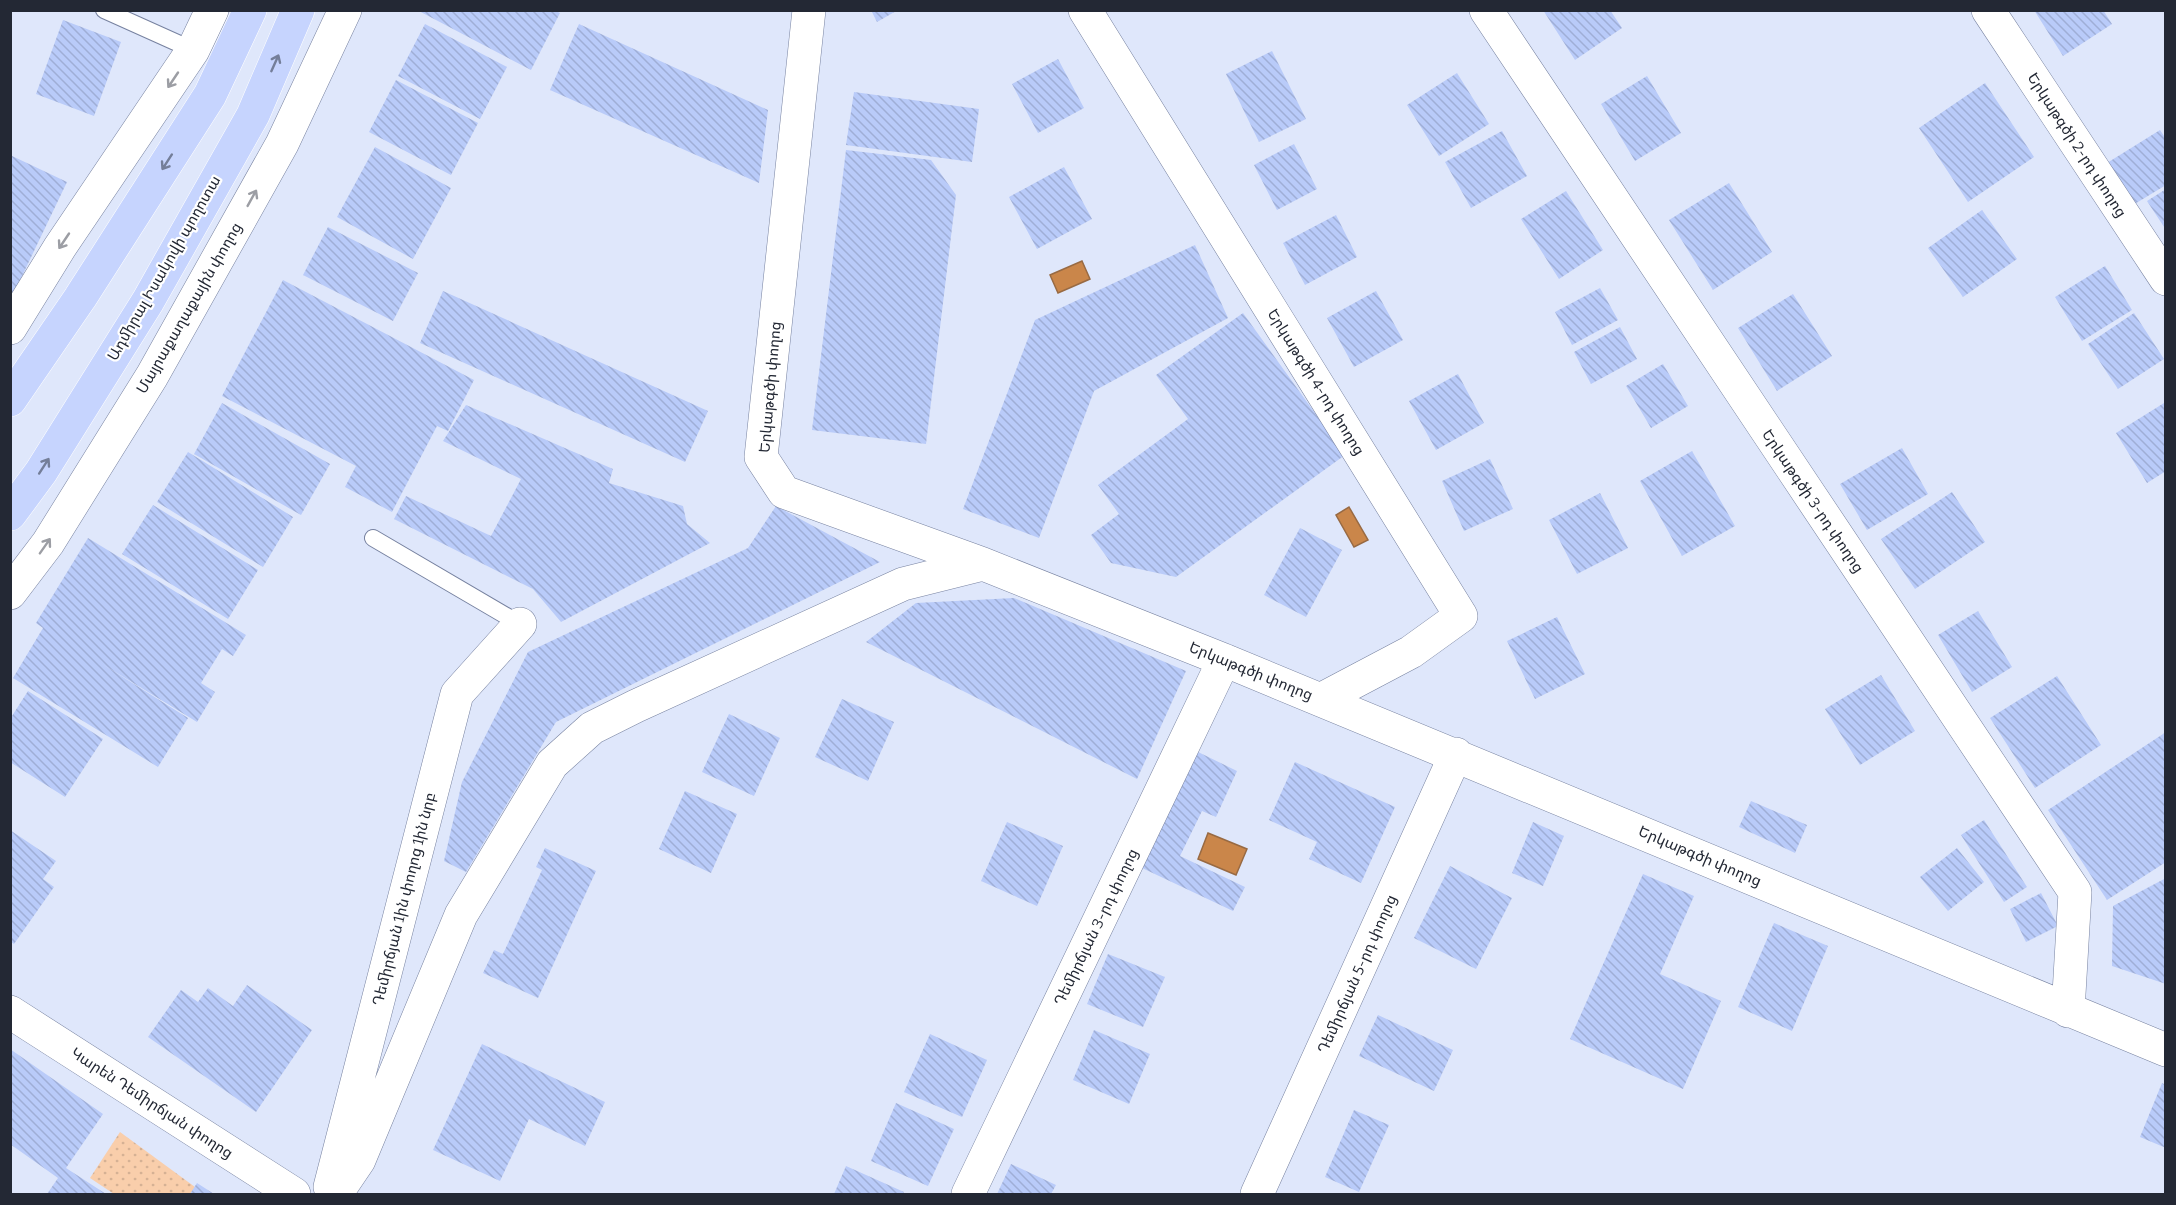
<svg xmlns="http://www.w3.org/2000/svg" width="2176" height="1205" font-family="Bitter,'Noto Sans Armenian',serif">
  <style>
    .green { fill: url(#green-dots) }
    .water { fill: #ca864a; stroke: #986a43; stroke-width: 1.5 }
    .building { fill: url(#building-back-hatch) }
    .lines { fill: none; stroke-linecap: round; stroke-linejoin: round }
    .service-casing { stroke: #7782a0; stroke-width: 18 }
    .minor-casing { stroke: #7782a0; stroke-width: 34 }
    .tertiary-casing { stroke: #7782a0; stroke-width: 34 }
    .trunk-casing { stroke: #fff; stroke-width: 34 }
    .service { stroke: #fff; stroke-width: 16 }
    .minor { stroke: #fff; stroke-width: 33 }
    .tertiary { stroke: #fff; stroke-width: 33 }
    .trunk { stroke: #c6d4fe; stroke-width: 33 }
    .oneway { stroke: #747e99 }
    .oneway2 { stroke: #9c9ea4 }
    .labels { text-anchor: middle; stroke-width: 4.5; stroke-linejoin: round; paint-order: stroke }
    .street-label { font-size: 15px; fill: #232834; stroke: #fff }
  </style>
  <defs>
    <pattern id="green-dots" width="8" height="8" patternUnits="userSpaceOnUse" patternTransform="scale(1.5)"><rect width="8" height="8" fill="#f9ceab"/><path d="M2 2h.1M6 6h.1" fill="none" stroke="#d5b194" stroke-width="1.8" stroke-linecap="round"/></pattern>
    <pattern id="building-back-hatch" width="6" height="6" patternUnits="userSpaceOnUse" patternTransform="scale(1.5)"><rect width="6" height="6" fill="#b9cbf9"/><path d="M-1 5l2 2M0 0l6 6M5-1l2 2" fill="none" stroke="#9faed6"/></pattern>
  </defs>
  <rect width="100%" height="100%" fill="#dfe7fb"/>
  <path class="green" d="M 120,1132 L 195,1187 L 190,1194 L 114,1194 L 90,1178 Z"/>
  <path class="water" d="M 1082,261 L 1090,279 L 1058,293 L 1050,275 Z
    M 1349,507 L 1368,540 L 1354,547 L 1336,515 Z
    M 1208,833 L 1247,849 L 1236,875 L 1198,859 Z"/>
  <path class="building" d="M 417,10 L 554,10 L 560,13 L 531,70 Z
    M 871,10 L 898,10 L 877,22 Z
    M 1543,10 L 1610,10 L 1622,28 L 1575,60 Z
    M 2034,10 L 2103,10 L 2112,24 L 2063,56 Z
    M 63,20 L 121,42 L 94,116 L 36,94 Z
    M 425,24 L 507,67 L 480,119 L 398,76 Z
    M 579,24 L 768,110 L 759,183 L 550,90 Z
    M 1272,51 L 1306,119 L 1259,142 L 1226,74 Z
    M 1058,59 L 1084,108 L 1038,133 L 1012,84 Z
    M 1457,73 L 1489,124 L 1439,156 L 1407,105 Z
    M 1647,76 L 1681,133 L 1635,161 L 1601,104 Z
    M 396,80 L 478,123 L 451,175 L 369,132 Z
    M 1985,83 L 2034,157 L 1968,202 L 1919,128 Z
    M 854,92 L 979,109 L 972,162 L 846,145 Z
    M 2160,130 L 2166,139 L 2166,185 L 2133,205 L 2107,163 Z
    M 1502,131 L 1527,176 L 1471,208 L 1445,162 Z
    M 1294,144 L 1317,189 L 1277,210 L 1254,165 Z
    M 375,147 L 451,188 L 413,259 L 337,217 Z
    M 846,150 L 931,160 L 956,195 L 926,444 L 812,430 Z
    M 10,155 L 67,182 L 13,295 L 10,294 Z
    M 1064,167 L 1092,219 L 1037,249 L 1009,197 Z
    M 1729,183 L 1772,252 L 1713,290 L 1669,220 Z
    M 2166,189 L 2166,230 L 2147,201 Z
    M 1566,191 L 1603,250 L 1559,279 L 1521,219 Z
    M 1982,210 L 2017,259 L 1963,297 L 1928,248 Z
    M 1336,215 L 1357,257 L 1305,285 L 1283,243 Z
    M 328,227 L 418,273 L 393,321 L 303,275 Z
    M 1195,245 L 1228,318 L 1094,391 L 1039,538 L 963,509 L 1035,320 Z
    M 2105,266 L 2132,310 L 2082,341 L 2055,297 Z
    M 283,280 L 474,380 L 448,431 L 437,426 L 392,512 L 345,487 L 356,466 L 222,396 Z
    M 1600,288 L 1618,320 L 1572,345 L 1555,312 Z
    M 443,291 L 708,411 L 685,462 L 420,343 Z
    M 1376,291 L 1403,340 L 1354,367 L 1327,318 Z
    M 1793,294 L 1832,356 L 1777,391 L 1738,328 Z
    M 1243,313 L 1345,455 L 1176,577 L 1111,563 L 1091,535 L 1119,514 L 1098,485 L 1188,419 L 1156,375 Z
    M 2134,313 L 2164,359 L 2118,389 L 2088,344 Z
    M 1620,327 L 1637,359 L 1591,384 L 1574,352 Z
    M 1663,364 L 1688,406 L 1651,428 L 1626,386 Z
    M 1458,374 L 1484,423 L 1436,450 L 1409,401 Z
    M 222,403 L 330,464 L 301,515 L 194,454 Z
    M 2164,403 L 2166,406 L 2166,471 L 2147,483 L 2116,433 Z
    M 466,405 L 613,469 L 609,483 L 683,506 L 687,524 L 710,543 L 561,622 L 533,589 L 394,519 L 406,496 L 491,536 L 521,479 L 443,441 Z
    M 1902,448 L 1928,494 L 1867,530 L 1840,484 Z
    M 1692,451 L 1735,526 L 1682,556 L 1640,481 Z
    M 188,452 L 293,517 L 263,567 L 157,502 Z
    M 1490,459 L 1513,509 L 1464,531 L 1442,481 Z
    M 1952,492 L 1985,542 L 1915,589 L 1881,539 Z
    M 1600,493 L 1628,548 L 1577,574 L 1549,520 Z
    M 153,505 L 258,570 L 228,619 L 122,554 Z
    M 776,506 L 880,562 L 556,722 L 466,872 L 444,861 L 462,782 L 528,652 L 748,548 Z
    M 1300,528 L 1342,550 L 1306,617 L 1264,595 Z
    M 88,538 L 246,635 L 233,656 L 222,649 L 201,683 L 215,692 L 197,722 L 99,662 L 188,718 L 158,767 L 13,678 L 43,628 L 36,623 Z
    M 1014,598 L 1186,671 L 1137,779 L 866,642 L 916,603 Z
    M 1978,611 L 2012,667 L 1972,692 L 1938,635 Z
    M 1557,617 L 1585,674 L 1535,699 L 1507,641 Z
    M 1881,675 L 1915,731 L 1860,765 L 1825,709 Z
    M 2057,676 L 2101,745 L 2035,788 L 1990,718 Z
    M 28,691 L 103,739 L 65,797 L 10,762 L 10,719 Z
    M 842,699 L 894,722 L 868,781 L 815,757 Z
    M 729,714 L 780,738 L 754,796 L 702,772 Z
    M 2166,732 L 2166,862 L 2107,900 L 2048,810 Z
    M 1194,750 L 1237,771 L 1216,817 L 1202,811 L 1180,856 L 1245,887 L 1233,911 L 1140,867 Z
    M 1295,762 L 1395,807 L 1361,883 L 1309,859 L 1317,842 L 1269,820 Z
    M 685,791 L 737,814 L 711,873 L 659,849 Z
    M 1751,801 L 1807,825 L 1795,853 L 1739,827 Z
    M 1984,820 L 2027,887 L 2004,902 L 1961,835 Z
    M 1007,822 L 1063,846 L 1037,906 L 981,881 Z
    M 1533,822 L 1564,836 L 1543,886 L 1512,873 Z
    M 10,830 L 56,861 L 43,879 L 54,887 L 14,944 L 10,941 Z
    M 545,848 L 596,871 L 538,998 L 483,973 L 494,950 L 503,954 L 542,870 L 536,867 Z
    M 1957,848 L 1984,882 L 1948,911 L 1920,877 Z
    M 1450,866 L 1512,898 L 1476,969 L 1414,938 Z
    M 1643,874 L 1694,896 L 1660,974 L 1721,1001 L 1683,1089 L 1570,1039 Z
    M 2166,878 L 2166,984 L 2112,966 L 2113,906 Z
    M 2041,893 L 2058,926 L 2026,942 L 2010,909 Z
    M 1774,923 L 1828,946 L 1792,1031 L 1738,1007 Z
    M 1108,954 L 1165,977 L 1143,1027 L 1087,1004 Z
    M 247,985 L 312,1030 L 256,1112 L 148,1037 L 181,990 L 198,1002 L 208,988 L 233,1006 Z
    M 1378,1015 L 1453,1050 L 1434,1091 L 1359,1056 Z
    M 1094,1030 L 1150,1054 L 1129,1104 L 1073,1080 Z
    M 930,1034 L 987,1060 L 962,1117 L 904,1092 Z
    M 482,1044 L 605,1102 L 585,1146 L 529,1119 L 500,1181 L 433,1150 Z
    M 10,1049 L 103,1114 L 66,1168 L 106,1194 L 47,1194 L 58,1178 L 10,1144 Z
    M 2162,1083 L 2166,1085 L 2166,1148 L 2140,1137 Z
    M 896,1103 L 954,1129 L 928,1186 L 871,1161 Z
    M 1354,1110 L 1389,1125 L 1359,1192 L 1325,1177 Z
    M 1011,1164 L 1056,1185 L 1051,1194 L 997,1194 Z
    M 846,1166 L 904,1192 L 903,1194 L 834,1194 Z
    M 197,1183 L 214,1194 L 190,1194 Z"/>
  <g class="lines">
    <defs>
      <path id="service" d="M 104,10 L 193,50
        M 373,538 L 520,624"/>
      <path id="minor" d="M 809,10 L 761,457 L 784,492 L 983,564 L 1224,660 L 2166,1050
        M 1085,10 L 1461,616 L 1411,652 L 1322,699
        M 1486,10 L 2075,892 L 2068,1011
        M 1988,10 L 2166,279
        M 10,328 L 60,247 L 193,50 L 212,10
        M 10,593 L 48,543 L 152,376 L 282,144 L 345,10
        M 330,1187 L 457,694 L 520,624
        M 336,1194 L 359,1160 L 461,915 L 552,764 L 592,728 L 636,706 L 903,584 L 983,564
        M 968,1194 L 1224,660
        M 1257,1194 L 1456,754"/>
      <path id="tertiary" d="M 10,1012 L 294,1194"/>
      <path id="trunk" d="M 10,400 L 80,298 L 210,95 L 250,10
        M 10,514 L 41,472 L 148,301 L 253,115 L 298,10"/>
    </defs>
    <use href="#service" class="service-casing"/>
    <use href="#minor" class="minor-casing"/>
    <use href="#tertiary" class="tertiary-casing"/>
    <use href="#trunk" class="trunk-casing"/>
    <use href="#service" class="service"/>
    <use href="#minor" class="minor"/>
    <use href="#tertiary" class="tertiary"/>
    <use href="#trunk" class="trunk"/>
  </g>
  <defs><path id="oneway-shaft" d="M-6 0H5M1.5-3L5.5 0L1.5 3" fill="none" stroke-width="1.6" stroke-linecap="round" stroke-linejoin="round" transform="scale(1.5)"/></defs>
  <g class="oneway">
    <use href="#oneway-shaft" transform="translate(275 63) rotate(-66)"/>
    <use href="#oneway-shaft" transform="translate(167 162) rotate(123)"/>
    <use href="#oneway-shaft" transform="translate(44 466) rotate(-57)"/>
  </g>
  <g class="oneway2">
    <use href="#oneway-shaft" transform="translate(173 80) rotate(124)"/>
    <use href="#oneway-shaft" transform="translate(252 198) rotate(-61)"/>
    <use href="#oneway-shaft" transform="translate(64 241) rotate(124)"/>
    <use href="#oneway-shaft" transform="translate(45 546) rotate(-55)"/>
  </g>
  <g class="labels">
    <g class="street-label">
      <text transform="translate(2077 145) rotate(57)" y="5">Երկաթգծի 2-րդ փողոց</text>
      <text transform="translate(164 268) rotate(-60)" y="5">Ադմիրալ Իսակովի պողոտա</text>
      <text transform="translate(189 308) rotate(-60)" y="5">Մայրաքաղաքային փողոց</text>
      <text transform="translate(1316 382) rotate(58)" y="5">Երկաթգծի 4-րդ փողոց</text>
      <text transform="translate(770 387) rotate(-85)" y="5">Երկաթգծի փողոց</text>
      <text transform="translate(1813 501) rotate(56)" y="5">Երկաթգծի 3-րդ փողոց</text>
      <text transform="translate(1251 671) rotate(22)" y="5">Երկաթգծի փողոց</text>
      <text transform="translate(1700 856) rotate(23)" y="5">Երկաթգծի փողոց</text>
      <text transform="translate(404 899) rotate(-76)" y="5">Դեմիրճյան 1ին փողոց 1ին նրբ</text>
      <text transform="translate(1096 927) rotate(-64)" y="5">Դեմիրճյան 3-րդ փողոց</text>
      <text transform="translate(1357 974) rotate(-66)" y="5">Դեմիրճյան 5-րդ փողոց</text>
      <text transform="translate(152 1103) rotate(33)" y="5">Կարեն Դեմիրճյան փողոց</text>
    </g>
  </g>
  <rect width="2176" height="1205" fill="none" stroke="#232834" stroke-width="24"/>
</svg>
